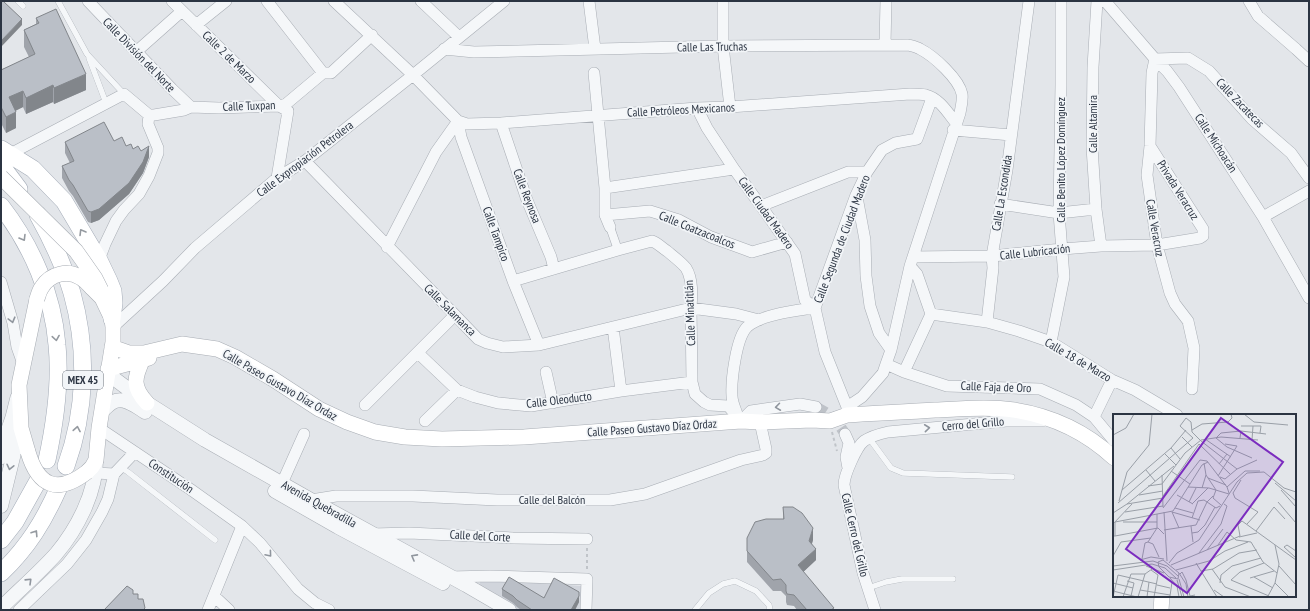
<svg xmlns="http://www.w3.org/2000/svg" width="1310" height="611" font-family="'PT Sans Narrow',sans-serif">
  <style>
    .built { fill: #d1d5dc }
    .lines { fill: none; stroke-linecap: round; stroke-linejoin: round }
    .minor-tunnel { stroke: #bec2c8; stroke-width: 11; stroke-dasharray: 11 5.5; stroke-linecap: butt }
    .service-casing { stroke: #a8adb4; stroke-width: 6 }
    .pedestrian-casing { stroke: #a8adb4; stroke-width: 9 }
    .minor-casing { stroke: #a8adb4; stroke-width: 12 }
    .tertiary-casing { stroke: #a8adb4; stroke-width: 15 }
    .secondary-casing { stroke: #a8adb4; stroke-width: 16 }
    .primary-casing { stroke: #a2aab6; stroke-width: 18 }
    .path { stroke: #c0c4c9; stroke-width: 2; stroke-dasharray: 3 3; stroke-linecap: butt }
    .service { stroke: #f5f7f9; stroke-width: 5.5 }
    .pedestrian { stroke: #f5f7f9; stroke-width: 8 }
    .minor { stroke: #f5f7f9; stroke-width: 11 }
    .tertiary { stroke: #f5f7f9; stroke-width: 14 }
    .secondary { stroke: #fff; stroke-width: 15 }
    .primary { stroke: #fff; stroke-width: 17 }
    .secondary-bridge-casing { stroke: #a8adb4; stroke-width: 16; stroke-linecap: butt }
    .secondary-bridge { stroke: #fff; stroke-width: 15 }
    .wall { fill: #a0a4ab }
    .shaded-wall { fill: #82868b }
    .building { fill: #babfc7; stroke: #82868b }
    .oneway { stroke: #959aa0 }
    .oneway2 { stroke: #90969e }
    .labels { text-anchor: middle; stroke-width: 3.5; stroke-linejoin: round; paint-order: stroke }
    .shield { fill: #f2f5f8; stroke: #676e79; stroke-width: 1 }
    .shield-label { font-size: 11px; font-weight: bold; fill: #2b3442 }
    .street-label { font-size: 12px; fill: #2b3442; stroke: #f2f5f8 }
    .inset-road { fill: none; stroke: #999fa7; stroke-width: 1 }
    .view { fill: #7b2cbf; fill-opacity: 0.15; stroke: #7b2cbf; stroke-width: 2 }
    .inset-edge { fill: none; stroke: #2b3442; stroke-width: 2 }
  </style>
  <rect width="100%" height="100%" fill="#e3e6ea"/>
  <path class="built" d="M 482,579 L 581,586 L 581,610 L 519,610 L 478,586 Z"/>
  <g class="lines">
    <path class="minor-tunnel" d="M 816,407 C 831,415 836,419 845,434"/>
    <defs>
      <path id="service" d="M 18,1 L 23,6
        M 58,1 L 87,54 L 124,94
        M 89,58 L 106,103
        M 869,438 L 891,468 L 903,473 L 1012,477
        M 120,467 L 128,472 L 215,540
        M 868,588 L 886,582 L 902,579 L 953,579
        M 695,610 L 709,593 L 723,584 L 735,581 L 756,591 L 769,605 L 770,610"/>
      <path id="pedestrian" d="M 610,227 L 618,250"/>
      <path id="minor" d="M 88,1 L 172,89 L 191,107
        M 172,1 L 279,106 L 288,111 L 277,178
        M 267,1 L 323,73
        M 334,1 L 413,75 L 458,121 L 467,124 L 501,123 L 697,108 L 730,107 L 910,94 C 915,94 921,94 926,95 C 939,98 948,113 956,123
        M 421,1 L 459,37
        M 589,1 L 595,49
        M 723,1 L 723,46 L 730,107
        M 1097,1 L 1093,67 L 1092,147 L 1096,209 L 1101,246
        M 1105,1 L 1155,59 L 1167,71 L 1179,87 L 1263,217 L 1309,298
        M 1249,1 L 1258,16 L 1296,49 L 1309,61
        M 196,25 L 226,1
        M 885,44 L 886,1
        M 444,49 L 474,52 L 723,46 L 908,45 C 912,46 917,47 920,49 C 934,56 959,79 962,94 C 963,100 961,107 960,113 L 910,266 L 891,350 L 886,364 L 883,373 L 862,397 L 847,407
        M 137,51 L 182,11
        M 594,73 L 605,188 L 605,215 L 610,227
        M 697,108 L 707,128 L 734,169 L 761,206 L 795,254 L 805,300 L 815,308 L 825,352 L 847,407 L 847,414
        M 149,115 L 154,115 L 184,110 L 191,107 L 219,108 L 279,106 L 286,104 L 323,73 L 331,73 L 372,35
        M 458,121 L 461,137 L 513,281 L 539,345
        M 501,123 L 527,200 L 551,257 L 554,269
        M 953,130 L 1011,135
        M 10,154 L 124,94 L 149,115
        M 305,161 L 455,315 L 478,339 L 487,343 L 503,347 L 539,345 L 691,308 L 736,314 L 759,320
        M 605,188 L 734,169
        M 857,197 L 865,240 L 866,276 L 870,306 L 879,333 L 891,350
        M 1000,204 L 1059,213 L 1096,209
        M 761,206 L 848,172 L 867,172
        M 605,215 L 650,211 L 679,220 L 711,237 L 752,252 L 787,242
        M 1263,217 L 1309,191
        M 387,247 L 436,152 L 458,121
        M 913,257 L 992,256 L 1062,249 L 1101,246 L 1157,245 L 1200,238 L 1203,236 L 1203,229 L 1150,146
        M 99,260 L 105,244 L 116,221 L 124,210 L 139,194 L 149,176 L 158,153 L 158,148 L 148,124 L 149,115
        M 910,266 L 917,274 L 931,314 L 987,322 L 1019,331 L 1051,342 L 1112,380 L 1135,390 L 1177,415
        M 513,281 L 618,250 L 652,241 C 658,243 662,248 667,251 C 673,256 681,262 686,268 C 693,279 692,296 691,308 L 692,382 L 695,394 L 704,402 L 710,405 L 728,406 L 741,421
        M 1,282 L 13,323 L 17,347 L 23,364
        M 815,308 L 856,195 L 867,172 L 882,150 L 895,143 L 917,139 L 932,98
        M 987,322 L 993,268 L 992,256 L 1007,170 L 1029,1
        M 113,327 L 163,281 L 195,248 L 277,178 L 305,161 L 413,75 L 504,1
        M 613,327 L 621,391
        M 1051,342 L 1064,277 L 1059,213 L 1061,85 L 1061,1
        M 418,353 L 457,390 L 475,397 L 498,403 L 531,406 L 621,391 L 692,382
        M 886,364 L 904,372 L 947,386 L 1040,389 L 1076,405 L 1094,417 L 1114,441
        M 546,372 L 553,403
        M 904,372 L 931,314
        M 1192,389 L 1194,348 L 1188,321 L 1175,304 L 1170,293 L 1157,245 L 1147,175 L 1150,146 L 1152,73 L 1155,59 L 1188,58 L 1209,71 L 1252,119 L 1291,153 L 1309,178
        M 365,405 L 455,315
        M 737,414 C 735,408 732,402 732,396 C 731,381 736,338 747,327 C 760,315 797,310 815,308
        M 1094,417 L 1112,380
        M 425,421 L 457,390
        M 741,421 L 751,411 L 800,404 L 816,407
        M 99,428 L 190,489 L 242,526 L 260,543 L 298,589 L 315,603 L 329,610
        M 845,434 L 849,443 L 846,457 L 848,468
        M 1,446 L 11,417 L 16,397
        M 1,459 L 13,441
        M 114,474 L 135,452
        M 279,490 L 304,434
        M 310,502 L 311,500 L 336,496 L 413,496 L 497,500 L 610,500 L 645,494 L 741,460 L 763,455 L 766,453 L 766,449 L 760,422
        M 373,534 L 409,533 L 513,538 L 587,539
        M 451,577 L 490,576 L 587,579 L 586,610
        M 214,596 L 229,610
        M 19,610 L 67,564 L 86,540 L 102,512 L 108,499 L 114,474 L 96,473
        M 208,610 L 242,526
        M 875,610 L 863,573 L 844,485 C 844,475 857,446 864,441 C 871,436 879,434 888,432 L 1006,421 L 1042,421"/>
      <path id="tertiary" d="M 108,374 L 147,403 L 205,440 L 311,500 L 466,585 L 509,610
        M 103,410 C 106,408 109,404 113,402 C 123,396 136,406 145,412
        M 275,491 L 338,527 L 443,583
        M 1,506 L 15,449 L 16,431 L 18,418
        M 1,608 C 19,590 39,573 56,554 C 77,529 96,493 96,460"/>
      <path id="secondary" d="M 112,347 L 129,353 L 144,353 L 182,344 L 217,349 L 235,357 L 273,379 L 319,409 L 347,422 L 375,432 L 405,437 L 442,439 L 524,437 L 741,421 L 760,422 L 812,420 L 830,421 L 847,415 C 876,413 906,412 935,410 C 961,409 988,406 1014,410 C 1052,416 1086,432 1114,458
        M 143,359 C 134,378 132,387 147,403
        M 108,369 L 149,358
        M 28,452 L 21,428 L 19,385 L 37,299
        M 87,472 L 92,467 L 96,460 L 99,428 L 113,342 L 113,327 L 112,319 L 102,298 L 91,287
        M 1161,610 L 1162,596"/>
      <path id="primary" d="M 1,149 L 33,169 L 64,201 L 99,260 L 109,281 L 113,291 L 114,303 L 112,319
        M 1,165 L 19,189
        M 1,206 C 32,246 53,295 57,345 C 61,384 55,423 47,460
        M 38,215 C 52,240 64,266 72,293 C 88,350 86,411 66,466
        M 1,540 L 15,522 L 39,479
        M 1,573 C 28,547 44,521 59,487"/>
    </defs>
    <use href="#service" class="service-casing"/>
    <use href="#pedestrian" class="pedestrian-casing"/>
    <use href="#minor" class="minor-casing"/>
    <use href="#tertiary" class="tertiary-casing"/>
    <use href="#secondary" class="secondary-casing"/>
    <use href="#primary" class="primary-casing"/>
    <path class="path" d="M 832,432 L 837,451
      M 587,548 L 587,570"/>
    <use href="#service" class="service"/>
    <use href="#pedestrian" class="pedestrian"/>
    <use href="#minor" class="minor"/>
    <use href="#tertiary" class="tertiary"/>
    <use href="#secondary" class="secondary"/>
    <use href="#primary" class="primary"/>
    <defs>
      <path id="secondary-bridge" d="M 1,177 L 76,251 L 95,278 L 101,290
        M 37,299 C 38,296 39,291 42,287 C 50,274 68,269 81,278 C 85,280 88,284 91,287
        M 28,452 C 38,486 57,495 87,472"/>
    </defs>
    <use href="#secondary-bridge" class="secondary-bridge-casing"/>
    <use href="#secondary-bridge" class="secondary-bridge"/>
  </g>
  <path class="wall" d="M 36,18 L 86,90 L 54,104 L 53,102 L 26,114 L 23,107 L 15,111 L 16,128 L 6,133 L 1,123 L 1,70 L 29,57 L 24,47 L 24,30 L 36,24 Z
    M 114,141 L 133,149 L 141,151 L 149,157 L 143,173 L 129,194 L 99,220 L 91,223 L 88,222 L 73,196 L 69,191 L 62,178 L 62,166 L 70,163 L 65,153 L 65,142 Z
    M 783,507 L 813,540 L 812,544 L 816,560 L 803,572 L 834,610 L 797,610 L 794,606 L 787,605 L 786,602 L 786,596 L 781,591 L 773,591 L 747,562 L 747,538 L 783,519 Z
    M 502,589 L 544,598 L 579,592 L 579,602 L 575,610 L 521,610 L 517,607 L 513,603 L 502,596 Z"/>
  <path class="shaded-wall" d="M 22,19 L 22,25 L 1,47 L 1,41 Z
    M 86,74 L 86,90 L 54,104 L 54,88 Z
    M 53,85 L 53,102 L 26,114 L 26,98 Z
    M 23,91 L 23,107 L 9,114 L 9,97 Z
    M 16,112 L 16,128 L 6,133 L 6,117 Z
    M 149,146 L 149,157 L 143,173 L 129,194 L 99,220 L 91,223 L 91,212 Z
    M 813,528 L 813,540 L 809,552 L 809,541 Z
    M 816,549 L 816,560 L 798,577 L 798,565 Z
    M 579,596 L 579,602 L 575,610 L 571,610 Z"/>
  <path class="building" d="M 1,1 L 3,1 L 22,19 L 1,41 Z
    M 56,9 L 86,74 L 54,88 L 53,85 L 26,98 L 23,91 L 9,97 L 16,112 L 6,117 L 1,107 L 1,70 L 35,54 L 24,30 L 39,23 L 36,18 Z
    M 104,122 L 114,141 L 122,137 L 126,146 L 131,144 L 133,149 L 138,146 L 141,151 L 149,146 L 143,162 L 129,183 L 99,209 L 91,212 L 88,211 L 73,185 L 69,180 L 62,166 L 74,161 L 65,142 Z
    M 783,507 L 793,507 L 802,513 L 813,528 L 809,541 L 816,549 L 798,565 L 834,608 L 831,610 L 807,610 L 794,595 L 787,594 L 786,591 L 786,585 L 781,579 L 773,580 L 747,551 L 747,538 L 755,522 L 766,519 L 784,519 Z
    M 509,577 L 544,598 L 554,578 L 579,592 L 579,596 L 571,610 L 532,610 L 517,600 L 513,596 L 502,589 Z
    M 127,586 L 133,590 L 133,594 L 138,594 L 138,599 L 143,599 L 145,608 L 143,610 L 104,610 Z"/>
  <defs><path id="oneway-chevron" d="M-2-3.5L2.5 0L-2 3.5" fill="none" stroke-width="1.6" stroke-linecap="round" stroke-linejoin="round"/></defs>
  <g class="oneway">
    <use href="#oneway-chevron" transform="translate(82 232) rotate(-121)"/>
    <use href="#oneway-chevron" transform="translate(23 238) rotate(59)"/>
    <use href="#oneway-chevron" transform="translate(56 338) rotate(81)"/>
    <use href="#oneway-chevron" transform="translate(77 429) rotate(-80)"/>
    <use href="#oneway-chevron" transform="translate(35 533) rotate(-57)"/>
  </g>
  <g class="oneway2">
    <use href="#oneway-chevron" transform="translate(12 320) rotate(75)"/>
    <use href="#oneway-chevron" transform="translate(778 407) rotate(172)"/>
    <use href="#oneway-chevron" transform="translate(927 428) rotate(-6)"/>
    <use href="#oneway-chevron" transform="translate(10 467) rotate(103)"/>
    <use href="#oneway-chevron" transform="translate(269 554) rotate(50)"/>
    <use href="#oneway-chevron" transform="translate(414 557) rotate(-151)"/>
    <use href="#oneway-chevron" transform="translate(29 581) rotate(-44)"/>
  </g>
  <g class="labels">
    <rect class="shield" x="63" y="371" width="40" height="18" rx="3"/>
    <g class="shield-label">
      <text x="83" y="384">MEX 45</text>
    </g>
    <g class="street-label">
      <text transform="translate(712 47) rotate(-1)" y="4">Calle Las Truchas</text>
      <text transform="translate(139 55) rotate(46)" y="4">Calle División del Norte</text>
      <text transform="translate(229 57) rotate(44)" y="4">Calle 2 de Marzo</text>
      <text transform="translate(1240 103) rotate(46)" y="4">Calle Zacatecas</text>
      <text transform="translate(249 106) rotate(-2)" y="4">Calle Tuxpan</text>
      <text transform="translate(681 110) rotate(-3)" y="4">Calle Petróleos Mexicanos</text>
      <text transform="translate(1093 124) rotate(-90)" y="4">Calle Altamira</text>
      <text transform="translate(1216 143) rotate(57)" y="4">Calle Michoacán</text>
      <text transform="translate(305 159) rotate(-37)" y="4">Calle Expropiación Petrolera</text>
      <text transform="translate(1061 160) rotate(-90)" y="4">Calle Benito López Domínguez</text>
      <text transform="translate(1178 190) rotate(58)" y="4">Privada Veracruz</text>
      <text transform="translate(1002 193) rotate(-81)" y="4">Calle La Escondida</text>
      <text transform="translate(527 196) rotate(69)" y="4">Calle Reynosa</text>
      <text transform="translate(766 213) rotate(54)" y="4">Calle Ciudad Madero</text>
      <text transform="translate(1155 228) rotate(80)" y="4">Calle Veracruz</text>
      <text transform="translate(697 230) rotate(22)" y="4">Calle Coatzacoalcos</text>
      <text transform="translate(496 234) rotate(70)" y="4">Calle Tampico</text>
      <text transform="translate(842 239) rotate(-69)" y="4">Calle Segunda de Ciudad Madero</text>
      <text transform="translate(1035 252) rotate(-6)" y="4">Calle Lubricación</text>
      <text transform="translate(450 310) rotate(45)" y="4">Calle Salamanca</text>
      <text transform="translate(690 313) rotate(-92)" y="4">Calle Minatitlán</text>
      <text transform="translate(1078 360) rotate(30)" y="4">Calle 18 de Marzo</text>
      <text transform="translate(280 385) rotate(30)" y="4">Calle Paseo Gustavo Díaz Ordaz</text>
      <text transform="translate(996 387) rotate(2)" y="4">Calle Faja de Oro</text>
      <text transform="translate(559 400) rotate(-7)" y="4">Calle Oleoducto</text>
      <text transform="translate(973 424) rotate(-5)" y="4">Cerro del Grillo</text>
      <text transform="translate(652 428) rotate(-4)" y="4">Calle Paseo Gustavo Díaz Ordaz</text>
      <text transform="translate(171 476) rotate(34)" y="4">Constitución</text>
      <text x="552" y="504">Calle del Balcón</text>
      <text transform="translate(319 504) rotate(29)" y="4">Avenida Quebradilla</text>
      <text transform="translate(855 535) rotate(77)" y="4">Calle Cerro del Grillo</text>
      <text transform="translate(480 536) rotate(3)" y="4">Calle del Corte</text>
    </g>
  </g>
  <g transform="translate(1113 414)">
    <rect width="183" height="183" fill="#e3e6ea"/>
    <path class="inset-road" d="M 131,0 L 141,8 L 175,11M 128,12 L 148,12 L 147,19M 79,16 L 89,10 L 115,8 L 119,4 L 118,0M 128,17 L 108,19 L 103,24 L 114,33 L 139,44M 0,21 L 13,14 L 21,0M 69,23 L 79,33M 127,24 L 128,17 L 153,20M 92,25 L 118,43M 139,26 L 140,12M 86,30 L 117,60M 58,34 L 67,45M 52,40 L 63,51M 91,49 L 93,61 L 103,76M 106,50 L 114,40M 33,56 L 42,67M 58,57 L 77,70M 49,61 L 50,93M 105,62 L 124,32 L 112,30M 107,63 L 112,65 L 124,55 L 144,46M 95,64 L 113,71M 128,66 L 120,79 L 122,84 L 145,98 L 134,110M 162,69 L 183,87M 49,70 L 72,39 L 88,26 L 108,23 L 145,26M 35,72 L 49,70M 75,73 L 96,74 L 116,80M 114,73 L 132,57 L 147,57M 89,74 L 93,61M 9,76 L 14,58 L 36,31 L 39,0M 103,76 L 100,84 L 108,91M 168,76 L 183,93M 26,81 L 50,77M 64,81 L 80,90M 50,82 L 86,30M 6,87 L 9,76 L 58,34 L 73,16M 76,88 L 83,74M 165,88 L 183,109M 5,89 L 80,24 L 67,12 L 73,4 L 78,8 L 79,18 L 88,27 L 124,55M 14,90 L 61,52M 79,90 L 95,74M 50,94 L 87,46 L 94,47 L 114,73 L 116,79M 62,94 L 80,99M 12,98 L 50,92M 51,98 L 54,147M 59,98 L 87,106M 59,98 L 66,114M 0,99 L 14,90 L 50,84M 79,104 L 85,87 L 91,86 L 103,94 L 107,92M 10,108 L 44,108M 0,110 L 19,90M 78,112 L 80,128M 51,116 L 83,111 L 94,88 L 100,82M 143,117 L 161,93 L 172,105M 79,119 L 85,118 L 92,111 L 102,93M 0,122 L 2,122 L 2,108 L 60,97 L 89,51 L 95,48M 2,122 L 45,114 L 51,120M 126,123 L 144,119M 35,128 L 44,114 L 44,100M 105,131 L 114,118 L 123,126 L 138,128 L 150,148 L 164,159M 94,136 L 110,115M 183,137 L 174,131 L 171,133 L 183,144M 86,139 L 108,110 L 114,92 L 111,90M 0,142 L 8,128 L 38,124M 29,145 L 32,129 L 35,128 L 40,130 L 46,143M 27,146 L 38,143 L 51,145M 50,146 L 66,159 L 65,165 L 56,163 L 46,153 L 45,148 ZM 56,149 L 64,139 L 86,126 L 124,68 L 134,59 L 151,58 L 171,74 L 183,78M 83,149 L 104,183M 151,149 L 127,158 L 118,166 L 156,182M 58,151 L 127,122 L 125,111 L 129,107 L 183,146M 0,152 L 40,147 L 54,152 L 65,162M 33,152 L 51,159M 166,152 L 183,171M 99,155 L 112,173 L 138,183M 0,156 L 39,150 L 52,154 L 63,164M 38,156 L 45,161 L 41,183M 63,156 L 96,147 L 112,137 L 135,128M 88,157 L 100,155 L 126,139 L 144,136M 66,159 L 73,170 L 75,183M 67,160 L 69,158 L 73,166 L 77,182 L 82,181M 141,163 L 160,174M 57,164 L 64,172 L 66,183M 137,164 L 161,157M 66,165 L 71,183M 64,166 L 69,183M 14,167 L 21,169 L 18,182M 0,169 L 20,174M 107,169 L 108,161 L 119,152 L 148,144M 162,169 L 176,183M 44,171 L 57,174M 27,176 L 57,181M 101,176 L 111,183M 0,177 L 24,183M 57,182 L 59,168M 155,182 L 162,169 L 166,150 L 162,131M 0,183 L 5,161 L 44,170M 10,183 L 18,160 L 32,160M 25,183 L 32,160 L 39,155M 34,183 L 36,168"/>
    <path class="view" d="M 108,4 L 170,48 L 74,179 L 13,135 Z"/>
    <rect width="183" height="183" class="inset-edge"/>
  </g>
  <rect width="1310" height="611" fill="none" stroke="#2b3442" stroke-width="4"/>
</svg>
